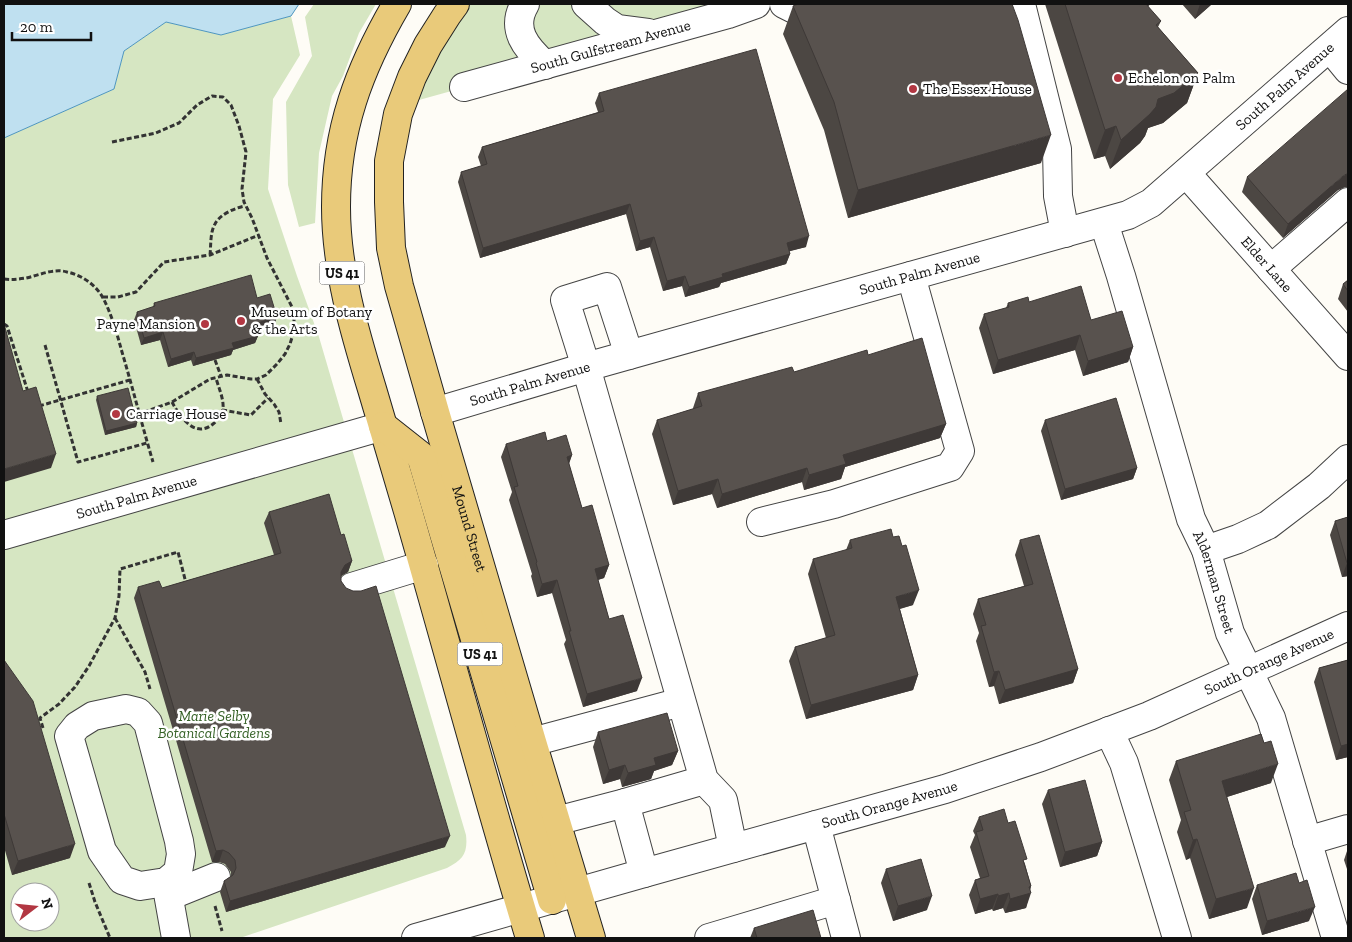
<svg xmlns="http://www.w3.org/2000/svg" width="1352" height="942" font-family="'Zilla Slab',serif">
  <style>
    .green { fill: #d6e6c2; fill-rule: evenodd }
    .water { fill: #bfe0f0; stroke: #4e96bf }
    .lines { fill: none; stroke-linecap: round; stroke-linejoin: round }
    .minor-casing { stroke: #444; stroke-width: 30 }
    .major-casing { stroke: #222; stroke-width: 30 }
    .path { stroke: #333; stroke-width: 3; stroke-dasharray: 5 2.5; stroke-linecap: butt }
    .minor { stroke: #fff; stroke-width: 28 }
    .major { stroke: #e9ca7a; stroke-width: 28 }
    .wall { fill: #4c4743 }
    .shaded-wall { fill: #3e3937 }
    .building { fill: #58524e; stroke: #3e3937 }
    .poi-dot { fill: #b23742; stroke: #fff; stroke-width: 2 }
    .labels { text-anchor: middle; stroke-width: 5; stroke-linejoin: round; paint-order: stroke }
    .shield { fill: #fff; stroke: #585858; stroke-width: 1 }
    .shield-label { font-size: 14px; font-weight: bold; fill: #111 }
    .street-label { font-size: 15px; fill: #111; stroke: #fff }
    .poi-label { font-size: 15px; fill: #111; stroke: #fff; text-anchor: start }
    .park-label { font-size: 15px; font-style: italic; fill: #366227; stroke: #fff }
  </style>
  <rect width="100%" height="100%" fill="#fefcf6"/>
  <path class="green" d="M 314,4 L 376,4 L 359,33 L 343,76 L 332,96 L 319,153 L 315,223 L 299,227 L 288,185 L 286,102 L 312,56 L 305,17 Z
    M 455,4 L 756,4 L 728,14 L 401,105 Z
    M 291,16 L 300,55 L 273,99 L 268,189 L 297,276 L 319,337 L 336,395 L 466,835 C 468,853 463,860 447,868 L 240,938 L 4,938 L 4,138 L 114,89 L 124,51 L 166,22 L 221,35 ZM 20,892 L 50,892 L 50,922 L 20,922 Z"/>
  <path class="water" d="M 4,4 L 299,4 L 291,16 L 221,35 L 166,22 L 124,51 L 114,89 L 4,138 Z"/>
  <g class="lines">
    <defs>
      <g id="minor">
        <path d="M 525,4 C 510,29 526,48 545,65"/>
        <path d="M 586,4 L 605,21 L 617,29 L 648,33"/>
        <path d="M 784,4 L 798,11 L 826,8 L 835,4"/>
        <path d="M 1021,4 L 1057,149 L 1058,196 L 1065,233"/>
        <path d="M 1330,48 L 1348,70"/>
        <path id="s1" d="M 464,87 L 728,14 L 756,4"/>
        <path id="s2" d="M 1186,173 L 1348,356"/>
        <path id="s3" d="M 1104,223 L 1121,276 L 1191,519 L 1206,550 L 1230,633 L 1271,718 L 1336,938"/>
        <path d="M 1271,269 L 1348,202"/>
        <path d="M 629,355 L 607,287 L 565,300 L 586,367 L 704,780 L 723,800 L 733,848"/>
        <path id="s4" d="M 435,412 L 586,367 L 1128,215 L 1151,203 L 1348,31"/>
        <path d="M 761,522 L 834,504 L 950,467 L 960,451 L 911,276"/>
        <path id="s5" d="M 4,535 L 383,426"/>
        <path d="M 1206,550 L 1238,539 L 1268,525 L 1319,486 L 1348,459"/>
        <path d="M 352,587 L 424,565"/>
        <path d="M 126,709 L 138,712 L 148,723 L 179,841 L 181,854 L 178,872 L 166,882 L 140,886 L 122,880 L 102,851 L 69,736 L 77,726 L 93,716 Z"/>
        <path d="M 1109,731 L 1124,763 L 1177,938"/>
        <path d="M 532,742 L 681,702"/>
        <path d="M 625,803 L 644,873"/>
        <path d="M 556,821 L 625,803 L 704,780"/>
        <path d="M 816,825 L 846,938"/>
        <path d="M 1307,841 L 1348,829"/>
        <path d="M 166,882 L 176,938"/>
        <path d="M 169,896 L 216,877"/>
        <path id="s6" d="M 416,938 L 644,873 L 945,789 L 1041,757 L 1149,716 L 1348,626"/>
        <path d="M 709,938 L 836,900"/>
      </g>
      <g id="major">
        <path d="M 397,4 C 359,69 336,130 336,207 C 336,269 354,330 372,389 C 384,429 396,470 408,511 C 449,653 487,796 530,938"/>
        <path id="s7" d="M 455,4 L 447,15 L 428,45 L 412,77 L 398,114 L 389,161 L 389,202 L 391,248 L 399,286 L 435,412 L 532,742 L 591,938"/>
        <path d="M 383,426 L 421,456 L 552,900"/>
      </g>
    </defs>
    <use href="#minor" class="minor-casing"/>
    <use href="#major" class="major-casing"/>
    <path class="path" d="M 112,142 L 156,133 L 179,123 L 197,105 L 212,96 L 223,97 L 231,105 L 239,126 L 246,152 L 242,189 L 244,202 L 252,218 L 267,258 L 292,307 L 294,319 L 294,331 L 290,344 L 285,354 L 277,364 L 266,375 L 257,379 L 251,379 L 227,375 L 210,379 L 172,402 L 139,414
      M 210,255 C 211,246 210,232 215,224 C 220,214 235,208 245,206
      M 4,279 C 12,280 19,279 26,278 C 40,275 54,268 67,272 C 82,275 96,285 103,298 C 112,315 117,334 122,352 C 133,389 142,425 153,462
      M 103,297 L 118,297 L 136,292 L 164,262 L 210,255 L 259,235
      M 4,324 L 7,326 L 28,392
      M 45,345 L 78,462 L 147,443
      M 215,360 L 221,376
      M 257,379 L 265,394 L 274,404 L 279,412 L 281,424
      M 172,402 C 180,417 195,439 213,424 C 218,420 222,414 223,408 C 224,399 218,386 216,378
      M 39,406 L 130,380
      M 222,410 L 251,415 L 268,398
      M 115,618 L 145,672 L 150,689
      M 43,728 L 40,718 L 59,704 L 75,687 L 89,666 L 115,618 L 119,596 L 120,569 L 178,552 L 186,583
      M 89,883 L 95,902 L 110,938
      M 215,906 L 222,931"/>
    <use href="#minor" class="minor"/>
    <use href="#major" class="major"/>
  </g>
  <path class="wall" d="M 1045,4 L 1150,4 L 1148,7 L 1161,21 L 1158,27 L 1198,73 L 1187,103 L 1163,123 L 1148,128 L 1145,136 L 1140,143 L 1110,169 L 1105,156 L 1094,159 Z
    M 1182,4 L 1212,4 L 1195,19 Z
    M 793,6 L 1041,163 L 848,218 L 824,130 L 783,34 Z
    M 599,93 L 806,247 L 789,251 L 790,254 L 786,264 L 721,283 L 719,287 L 685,297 L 682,286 L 663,291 L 650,247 L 636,251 L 626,214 L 480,258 L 458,182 L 461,172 L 481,166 L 478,157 L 482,147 L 598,112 L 595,103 Z
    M 1247,177 L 1345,187 L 1338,190 L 1283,238 L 1242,192 Z
    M 1348,280 L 1348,312 L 1338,299 L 1343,284 Z
    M 257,298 L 277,317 L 274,325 L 256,331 L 258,336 L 255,343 L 233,350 L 231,355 L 193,366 L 191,360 L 168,367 L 160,340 L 141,345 L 134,320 L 137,312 L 153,307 L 154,303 Z
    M 1029,302 L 1091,320 L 1133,347 L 1128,362 L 1083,376 L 1075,350 L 993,374 L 979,328 L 984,314 L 1006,308 L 1008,303 Z
    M 868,355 L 946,424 L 940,438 L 845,467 L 841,479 L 804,490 L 802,482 L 717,508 L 712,494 L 673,505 L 652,434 L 657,420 L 693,409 L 693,408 L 698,393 L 794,372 Z
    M 97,396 L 137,423 L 136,427 L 105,435 L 96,400 Z
    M 1045,420 L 1137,468 L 1133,479 L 1061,500 L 1041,431 Z
    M 547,441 L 572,455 L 569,464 L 582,508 L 609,565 L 604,578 L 598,580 L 609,619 L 637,691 L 583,707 L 564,644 L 566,640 L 552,593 L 537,597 L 531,576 L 532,574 L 509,500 L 512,492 L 501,457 L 506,444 Z
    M 269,512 L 341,535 L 352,561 L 348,572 L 341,576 L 341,581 L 445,847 L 226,912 L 220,892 L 224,881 L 231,876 L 231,872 L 225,864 L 219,862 L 212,862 L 134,598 L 138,587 L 162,588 L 274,555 L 264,523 Z
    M 1348,517 L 1348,576 L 1342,577 L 1330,535 L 1335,521 Z
    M 850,540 L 913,605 L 900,609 L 918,675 L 913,690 L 806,719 L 789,661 L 795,647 L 826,638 L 808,574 L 813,559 L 846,550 Z
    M 1020,540 L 1078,669 L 1073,683 L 999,704 L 994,686 L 989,687 L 976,641 L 979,633 L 973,614 L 978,599 L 1024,586 L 1015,555 Z
    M 4,660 L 70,858 L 12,875 L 4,847 Z
    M 1348,660 L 1348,757 L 1336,760 L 1314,682 L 1319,668 Z
    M 598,732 L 678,751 L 672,765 L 654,771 L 651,779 L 622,787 L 620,779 L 603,784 L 593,747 Z
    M 1176,761 L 1271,783 L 1227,797 L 1247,908 L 1209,919 L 1190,858 L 1186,860 L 1177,832 L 1181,820 L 1169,780 Z
    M 1048,790 L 1102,842 L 1097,856 L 1060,867 L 1042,804 Z
    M 979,817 L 1008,823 L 1025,864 L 1031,886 L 1026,908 L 1005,913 L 1003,908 L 993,911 L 992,909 L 975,914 L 969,895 L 975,880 L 980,878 L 970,847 L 975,835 L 973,831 Z
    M 1348,848 L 1348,872 L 1344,860 Z
    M 886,869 L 927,910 L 893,921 L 881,883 Z
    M 1257,885 L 1309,921 L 1262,935 L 1252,899 Z
    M 754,928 L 821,938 L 750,938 Z"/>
  <path class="shaded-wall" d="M 1200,4 L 1212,4 L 1195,19 Z
    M 1198,73 L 1187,103 L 1163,123 L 1148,128 L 1145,136 L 1140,143 L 1110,169 L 1121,140 L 1158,99 Z
    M 1116,126 L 1105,156 L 1094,159 L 1105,130 Z
    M 1051,135 L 1041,163 L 848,218 L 858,190 Z
    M 1348,173 L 1348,187 L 1345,187 L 1338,190 L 1283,238 L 1288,224 L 1343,176 Z
    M 630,204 L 626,214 L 480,258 L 483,248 Z
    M 809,236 L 806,247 L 783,253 L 787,243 Z
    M 654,237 L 650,247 L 636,251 L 640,241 Z
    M 790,254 L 786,264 L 721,283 L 719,287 L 685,297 L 689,287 L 722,274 Z
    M 685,276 L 682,286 L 663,291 L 667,281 Z
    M 277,317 L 274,325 L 252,332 L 254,324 Z
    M 163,332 L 160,340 L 141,345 L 144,338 Z
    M 1080,335 L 1075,350 L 993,374 L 998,360 Z
    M 258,336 L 255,343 L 233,350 L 231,355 L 193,366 L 196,358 L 232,343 Z
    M 1133,347 L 1128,362 L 1083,376 L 1088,361 Z
    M 194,352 L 191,360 L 168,367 L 171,359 Z
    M 137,423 L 136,427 L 105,435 L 106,431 Z
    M 946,424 L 940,438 L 845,467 L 841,479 L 804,490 L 809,475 L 843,455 Z
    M 56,454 L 51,468 L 4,482 L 4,469 Z
    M 572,455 L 567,468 L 567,457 Z
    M 807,468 L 802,482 L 717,508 L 722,494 Z
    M 1137,468 L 1133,479 L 1061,500 L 1065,489 Z
    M 718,479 L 712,494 L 673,505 L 678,491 Z
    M 352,561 L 348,572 L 341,576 L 341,572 L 345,565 Z
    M 1347,563 L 1348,563 L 1348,576 L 1342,577 Z
    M 609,565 L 604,578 L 590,582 L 595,569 Z
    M 557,580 L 552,593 L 537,597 L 542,584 Z
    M 919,590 L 913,605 L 891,611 L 896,597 Z
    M 1078,669 L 1073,683 L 999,704 L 1005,690 Z
    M 999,671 L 994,686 L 989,687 L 994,672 Z
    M 918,675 L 913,690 L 806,719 L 811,705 Z
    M 642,678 L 637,691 L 583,707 L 587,694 Z
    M 1348,744 L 1348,757 L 1336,760 L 1341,746 Z
    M 678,751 L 672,765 L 654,771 L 651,779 L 622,787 L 628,773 L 654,758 Z
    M 1278,764 L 1271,783 L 1214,801 L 1222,781 Z
    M 625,765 L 620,779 L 603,784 L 609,770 Z
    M 450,836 L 445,847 L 226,912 L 230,901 Z
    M 1197,839 L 1190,858 L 1186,860 L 1193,840 Z
    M 1102,842 L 1097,856 L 1060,867 L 1065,852 Z
    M 75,844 L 70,858 L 12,875 L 18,861 Z
    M 223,850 L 219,862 L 212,862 L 216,851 Z
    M 1031,886 L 1029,894 L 1031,893 L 1026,908 L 1005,913 L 1010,899 Z
    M 1254,888 L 1247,908 L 1209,919 L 1216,899 Z
    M 1009,893 L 1003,908 L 993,911 L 998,896 Z
    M 998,894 L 992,909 L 975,914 L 980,899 Z
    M 932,896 L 927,910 L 893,921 L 898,906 Z
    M 1315,907 L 1309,921 L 1262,935 L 1267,921 Z"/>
  <path class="building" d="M 798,4 L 1012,4 L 1018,20 L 1051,135 L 858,190 L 834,102 L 793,6 Z
    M 1065,4 L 1146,4 L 1161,21 L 1156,25 L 1198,73 L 1174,93 L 1158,99 L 1156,107 L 1150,114 L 1121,140 L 1116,126 L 1105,130 Z
    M 756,49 L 809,236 L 787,243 L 790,254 L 722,274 L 723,277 L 689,287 L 685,276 L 667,281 L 654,237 L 640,241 L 630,204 L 483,248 L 461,172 L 487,164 L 482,147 L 604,111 L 599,93 Z
    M 1348,89 L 1348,173 L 1343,176 L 1288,224 L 1247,177 Z
    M 251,275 L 257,298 L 270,294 L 277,317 L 254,324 L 258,336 L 232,343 L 234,348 L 196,358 L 194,352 L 171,359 L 163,332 L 144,338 L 137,312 L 155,306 L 154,303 Z
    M 1348,280 L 1348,291 L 1343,284 Z
    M 1081,286 L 1091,320 L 1122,311 L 1133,347 L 1088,361 L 1080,335 L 998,360 L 984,314 L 1009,307 L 1008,303 L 1028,297 L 1029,302 Z
    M 4,324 L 23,391 L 36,387 L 56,454 L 4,469 Z
    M 922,338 L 946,424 L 843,455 L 846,464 L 809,475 L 807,468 L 722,494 L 718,479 L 678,491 L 657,420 L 702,406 L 698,393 L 792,367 L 794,372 L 867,350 L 868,355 Z
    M 128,388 L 137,423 L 106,431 L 97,396 Z
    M 1116,398 L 1137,468 L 1065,489 L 1045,420 Z
    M 545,432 L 547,441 L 566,435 L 572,455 L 567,457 L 582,508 L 592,505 L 609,565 L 595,569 L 609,619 L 623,615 L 642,678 L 587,694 L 569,631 L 571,631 L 557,580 L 542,584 L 536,563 L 537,562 L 514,487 L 518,486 L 506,444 Z
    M 329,494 L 341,535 L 344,534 L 352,561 L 345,565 L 341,572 L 341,581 L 346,588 L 353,591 L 361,591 L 376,586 L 450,836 L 230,901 L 224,881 L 233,875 L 236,868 L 235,860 L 229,853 L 223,850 L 216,851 L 138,587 L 159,581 L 162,588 L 281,553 L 269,512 Z
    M 1348,517 L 1348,563 L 1347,563 L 1335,521 Z
    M 891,529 L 893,537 L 899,536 L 902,546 L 906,545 L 919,590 L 896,597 L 918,675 L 811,705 L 795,647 L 835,635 L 813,559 L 852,548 L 850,540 Z
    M 1039,535 L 1078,669 L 1005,690 L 999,671 L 994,672 L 981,626 L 986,625 L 978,599 L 1033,584 L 1020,540 Z
    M 4,660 L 33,701 L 75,844 L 18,861 L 4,814 Z
    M 1348,660 L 1348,744 L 1341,746 L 1319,668 Z
    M 667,713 L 678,751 L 654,758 L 656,765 L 628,773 L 625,765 L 609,770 L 598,732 Z
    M 1261,734 L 1264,743 L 1271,741 L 1278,764 L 1222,781 L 1254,888 L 1216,899 L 1197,839 L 1193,840 L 1184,812 L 1191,810 L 1176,761 Z
    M 1085,780 L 1102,842 L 1065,852 L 1048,790 Z
    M 1004,809 L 1008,823 L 1015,821 L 1027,859 L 1023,860 L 1031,886 L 1029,887 L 1031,893 L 1010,899 L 1009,893 L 998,896 L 998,894 L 980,899 L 975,880 L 989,876 L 976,832 L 983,830 L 979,817 Z
    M 921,859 L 932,896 L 898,906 L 886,869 Z
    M 1296,873 L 1299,883 L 1307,880 L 1315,907 L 1267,921 L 1257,885 Z
    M 813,910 L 821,938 L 757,938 L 754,928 Z"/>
  <g class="poi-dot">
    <circle cx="1118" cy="78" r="5"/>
    <circle cx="913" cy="89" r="5"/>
    <circle cx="241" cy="321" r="5"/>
    <circle cx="205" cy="324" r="5"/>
    <circle cx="116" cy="414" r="5"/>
  </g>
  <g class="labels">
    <g class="shield">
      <rect x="319.5" y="261.5" width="45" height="23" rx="4"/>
      <rect x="457.5" y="642.5" width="45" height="23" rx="4"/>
    </g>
    <g class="shield-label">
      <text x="342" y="278">US 41</text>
      <text x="480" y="659">US 41</text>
    </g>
    <g class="street-label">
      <text dy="5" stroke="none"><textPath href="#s1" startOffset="152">South Gulfstream Avenue</textPath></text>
      <text dy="5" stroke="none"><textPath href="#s4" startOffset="924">South Palm Avenue</textPath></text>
      <text dy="5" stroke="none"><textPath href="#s2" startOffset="122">Elder Lane</textPath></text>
      <text dy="5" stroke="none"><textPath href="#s4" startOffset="504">South Palm Avenue</textPath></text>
      <text dy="5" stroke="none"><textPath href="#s4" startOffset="99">South Palm Avenue</textPath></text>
      <text dy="5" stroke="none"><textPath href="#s5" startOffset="138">South Palm Avenue</textPath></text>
      <text dy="5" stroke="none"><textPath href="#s7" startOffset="551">Mound Street</textPath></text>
      <text dy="5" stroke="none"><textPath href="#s3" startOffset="376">Alderman Street</textPath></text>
      <text dy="5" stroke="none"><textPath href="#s6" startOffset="898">South Orange Avenue</textPath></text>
      <text dy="5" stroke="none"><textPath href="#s6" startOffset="492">South Orange Avenue</textPath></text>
    </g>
    <g class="poi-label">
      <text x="1128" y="83">Echelon on Palm</text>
      <text x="923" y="94">The Essex House</text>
      <text x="251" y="317">Museum of Botany<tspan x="251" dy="17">&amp; the Arts</tspan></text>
      <text x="195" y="329" text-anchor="end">Payne Mansion</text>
      <text x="126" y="419">Carriage House</text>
    </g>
    <g class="park-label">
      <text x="214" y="721">Marie Selby<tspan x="214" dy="17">Botanical Gardens</tspan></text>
    </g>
  </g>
  <rect width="1352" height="942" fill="none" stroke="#111111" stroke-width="10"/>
  <g transform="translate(35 907) rotate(74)"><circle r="24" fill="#ffffff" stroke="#a0a0a0"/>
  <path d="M0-4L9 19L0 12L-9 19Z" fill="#b23742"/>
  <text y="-8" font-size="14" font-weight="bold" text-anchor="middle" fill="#111111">N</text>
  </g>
  <path d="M12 32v8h79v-8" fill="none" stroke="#111111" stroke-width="2.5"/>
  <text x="20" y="32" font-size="15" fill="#111111" stroke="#ffffff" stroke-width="4" paint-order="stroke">20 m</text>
</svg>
